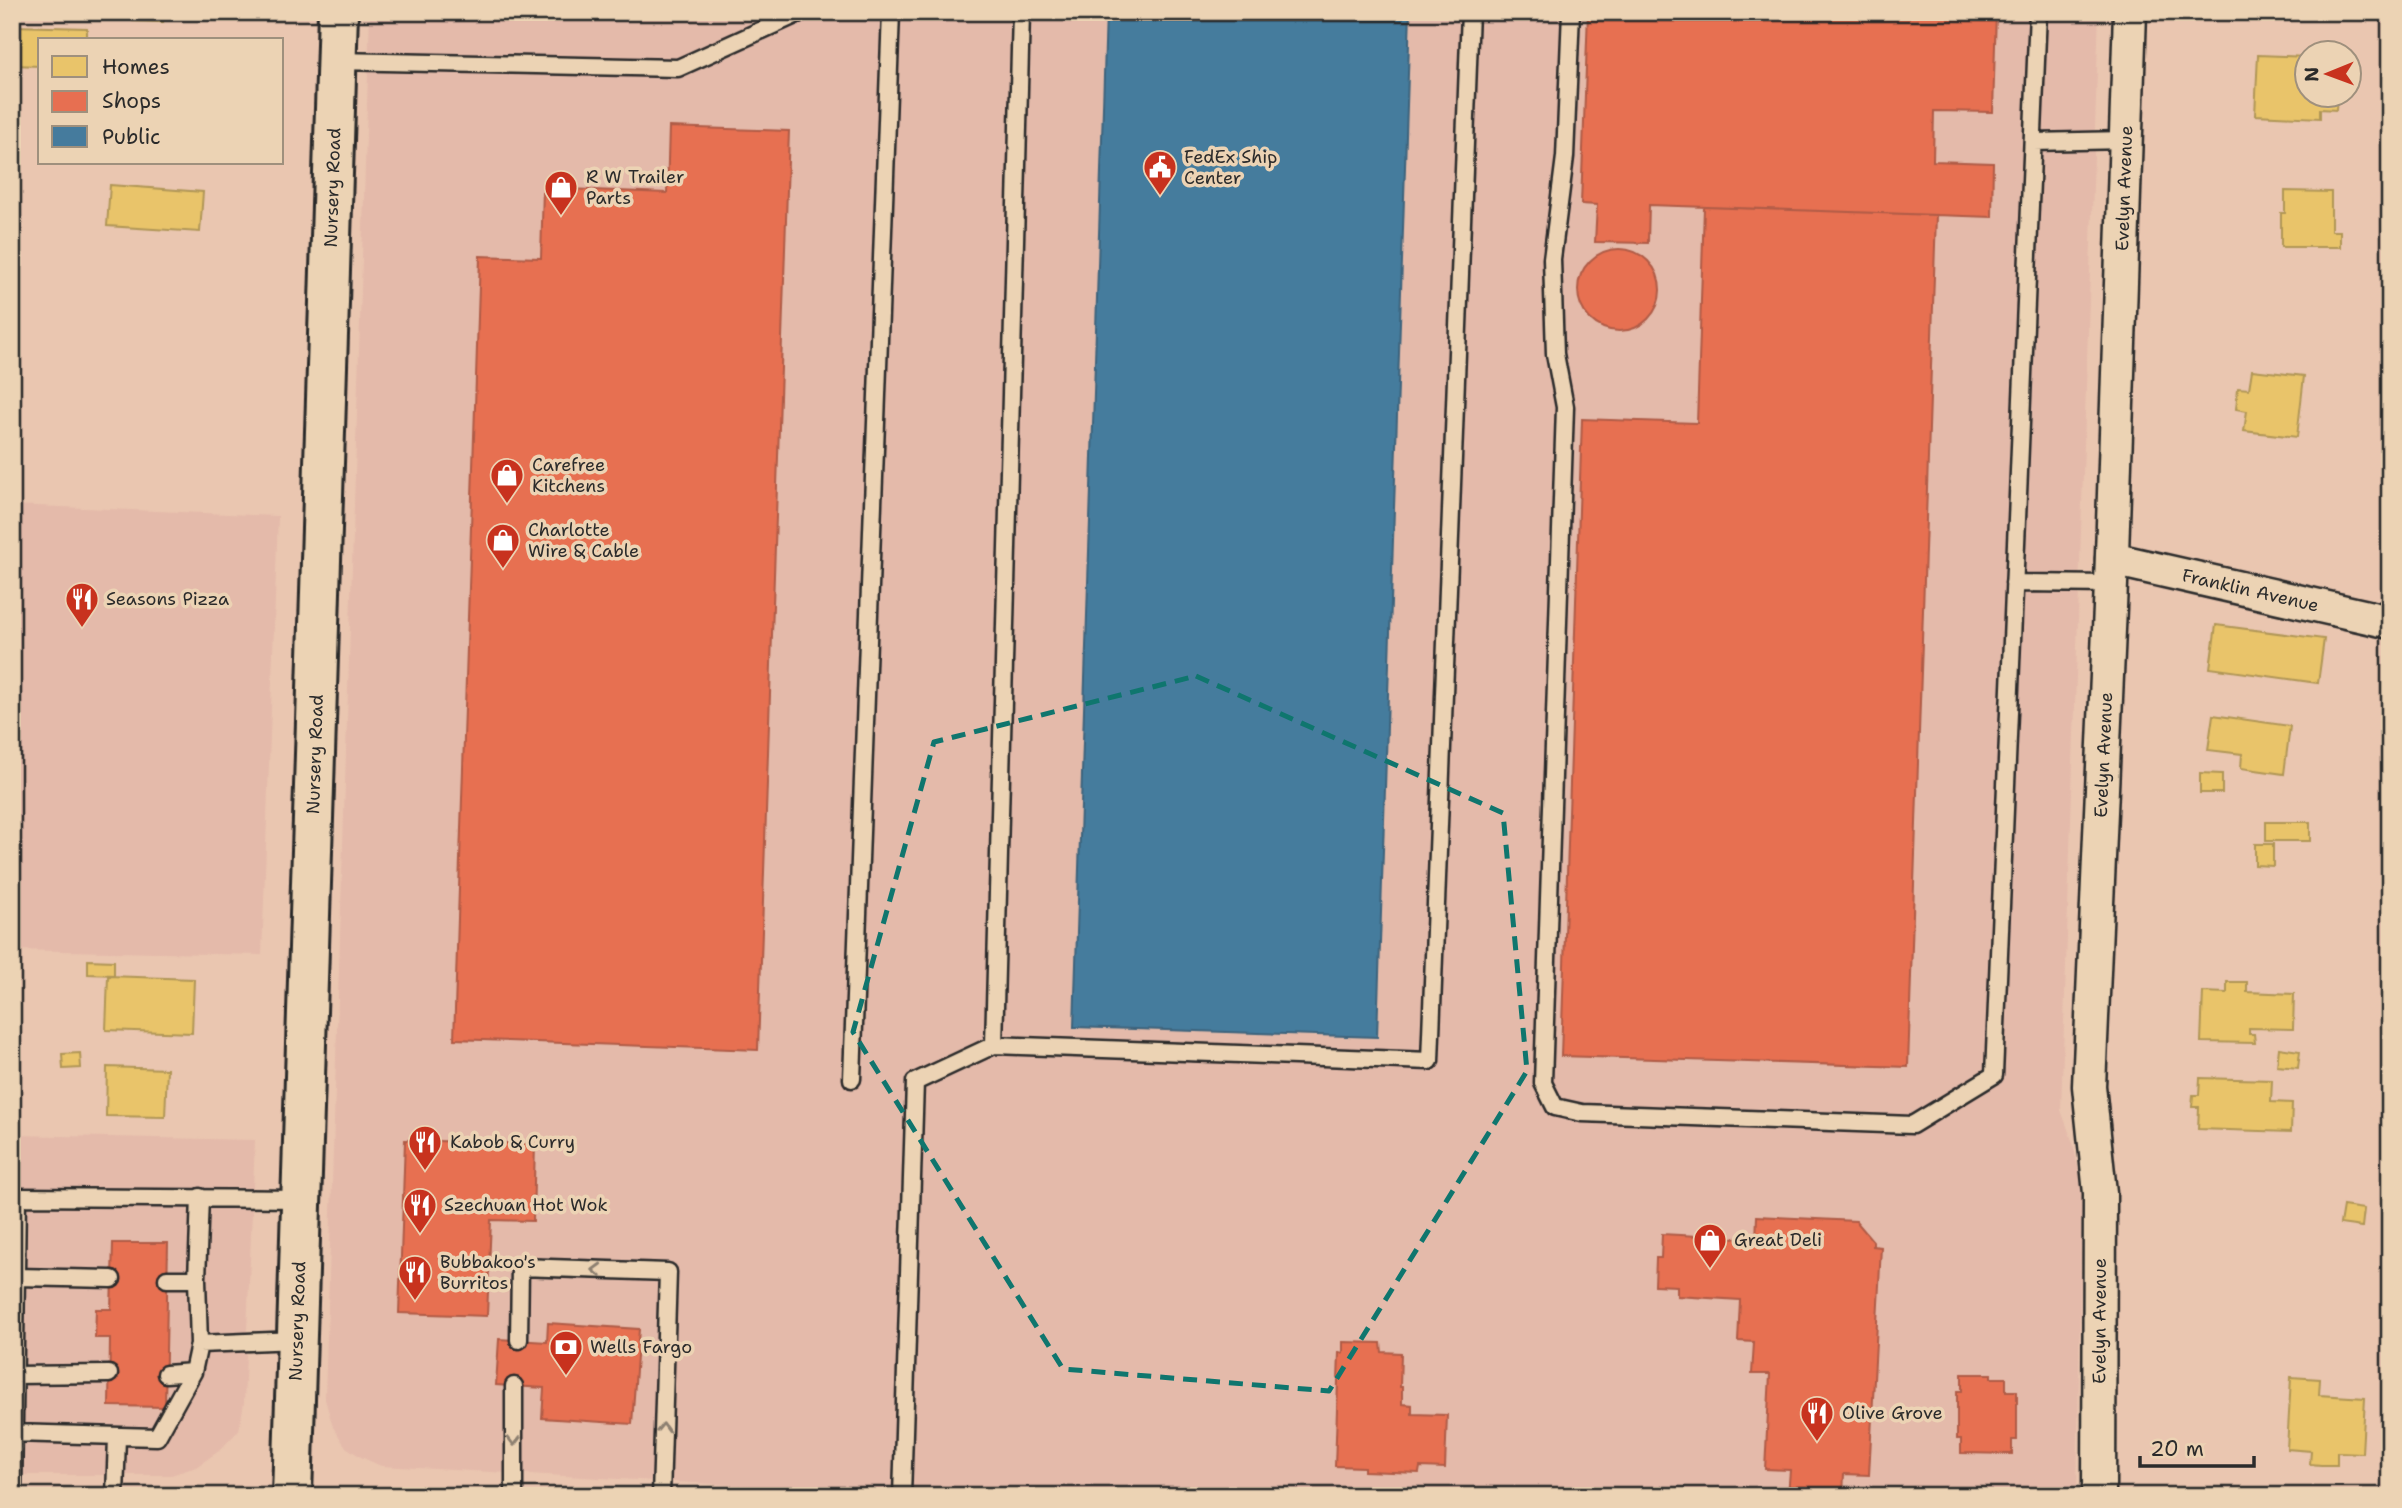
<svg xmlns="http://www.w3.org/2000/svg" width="2402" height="1508" font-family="'Shantell Sans',sans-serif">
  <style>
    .built { fill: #e4baaa }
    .homes { fill: #e9c46a; stroke: #b09657; stroke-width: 2 }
    .shops { fill: #e76f51; stroke: #af5b46; stroke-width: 2 }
    .public { fill: #457b9d; stroke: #3d637b; stroke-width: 2 }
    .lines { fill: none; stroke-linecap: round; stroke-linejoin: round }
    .service-casing { stroke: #2b2b2b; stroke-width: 21 }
    .minor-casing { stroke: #2b2b2b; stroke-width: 37 }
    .secondary-casing { stroke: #2b2b2b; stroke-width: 44 }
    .service { stroke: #ecd3b4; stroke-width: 16 }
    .minor { stroke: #ecd3b4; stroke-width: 32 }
    .secondary { stroke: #ecd3b4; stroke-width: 38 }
    .oneway { stroke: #8c7f70 }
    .marked { fill: none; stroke: #0f766e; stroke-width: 5; stroke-dasharray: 14 9; stroke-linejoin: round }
    .labels { text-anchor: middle; stroke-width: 7; stroke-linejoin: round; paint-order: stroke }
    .poi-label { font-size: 18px; fill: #2b2b2b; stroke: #ecd3b4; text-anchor: start }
    .street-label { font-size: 18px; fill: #2b2b2b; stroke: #ecd3b4 }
  </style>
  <rect width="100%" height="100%" fill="#eac6b0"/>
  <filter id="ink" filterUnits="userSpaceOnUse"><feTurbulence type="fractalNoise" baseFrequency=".0143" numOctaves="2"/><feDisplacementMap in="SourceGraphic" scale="14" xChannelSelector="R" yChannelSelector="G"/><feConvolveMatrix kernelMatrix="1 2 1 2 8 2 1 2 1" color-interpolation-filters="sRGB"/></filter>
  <g filter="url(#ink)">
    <path class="built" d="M 370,12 L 2099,12 L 2061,1110 L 2073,1143 L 2082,1188 L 2077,1496 L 934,1496 L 381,1466 L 361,1457 L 346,1447 L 333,1427 L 325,1399 Z
      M 12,505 L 278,516 L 262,955 L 12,950 Z
      M 12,1135 L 255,1140 L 244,1403 L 239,1430 L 219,1451 L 196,1467 L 171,1475 L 12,1475 Z"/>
    <path class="homes" d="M 118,12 L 208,12 L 208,19 L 163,18 L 163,22 L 133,21 L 133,16 L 118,15 Z
      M 12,26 L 87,28 L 87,40 L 40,40 L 40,66 L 12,65 Z
      M 2258,55 L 2308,57 L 2308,94 L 2337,94 L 2336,110 L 2320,109 L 2320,118 L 2255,115 Z
      M 110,185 L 203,192 L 200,232 L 107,226 Z
      M 2285,191 L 2331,192 L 2331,231 L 2340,231 L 2340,247 L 2281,247 L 2281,213 L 2285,213 Z
      M 2252,370 L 2304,376 L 2297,437 L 2244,431 L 2247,411 L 2236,409 L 2238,388 L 2249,389 Z
      M 2216,625 L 2324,639 L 2318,683 L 2210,668 Z
      M 2213,715 L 2290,726 L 2284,774 L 2241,768 L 2242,754 L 2208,750 Z
      M 2200,773 L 2222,774 L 2222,793 L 2200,793 Z
      M 2266,822 L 2310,822 L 2310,841 L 2266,841 Z
      M 2255,844 L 2273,844 L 2273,866 L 2255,865 Z
      M 88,960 L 114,961 L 114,975 L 88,974 Z
      M 108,976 L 194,979 L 192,1033 L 106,1030 Z
      M 2227,982 L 2247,982 L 2247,992 L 2294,994 L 2293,1029 L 2249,1028 L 2249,1034 L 2254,1034 L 2255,1043 L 2201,1042 L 2203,992 L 2227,993 Z
      M 2279,1048 L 2300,1051 L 2298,1068 L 2277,1066 Z
      M 80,1053 L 81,1068 L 63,1069 L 62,1054 Z
      M 107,1067 L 167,1069 L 165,1117 L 106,1116 Z
      M 2200,1078 L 2272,1080 L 2271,1102 L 2292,1103 L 2291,1132 L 2198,1129 L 2199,1107 L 2192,1107 L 2193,1095 L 2199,1095 Z
      M 2343,1206 L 2364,1209 L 2362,1227 L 2340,1224 Z
      M 2291,1377 L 2320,1379 L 2319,1395 L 2365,1398 L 2362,1453 L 2337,1452 L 2337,1465 L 2321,1465 L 2310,1464 L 2311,1451 L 2287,1449 Z"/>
    <path class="shops" d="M 1588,12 L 1996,12 L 1993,112 L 1934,111 L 1933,161 L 1993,163 L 1992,217 L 1649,205 L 1648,243 L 1595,242 L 1597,205 L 1581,204 Z
      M 669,127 L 789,131 L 758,1050 L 454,1039 L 480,256 L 541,258 L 543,188 L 667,193 Z
      M 1704,207 L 1936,215 L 1908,1067 L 1561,1056 L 1582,419 L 1697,423 Z
      M1578 290a41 41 0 1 1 82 0a41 41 0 1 1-82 0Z
      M 405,1140 L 535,1144 L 533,1221 L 491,1220 L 487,1316 L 399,1313 Z
      M 1757,1216 L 1856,1221 L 1873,1241 L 1873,1246 L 1881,1247 L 1869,1475 L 1844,1474 L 1843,1496 L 1788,1496 L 1790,1470 L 1765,1469 L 1770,1374 L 1752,1374 L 1754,1342 L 1738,1341 L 1740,1300 L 1677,1296 L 1677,1286 L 1655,1285 L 1656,1258 L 1661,1258 L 1662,1234 L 1756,1239 Z
      M 113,1243 L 168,1243 L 165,1407 L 109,1406 L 110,1338 L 95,1338 L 96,1309 L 111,1309 Z
      M 548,1323 L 639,1329 L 632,1424 L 542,1418 L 544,1388 L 496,1385 L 499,1339 L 547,1342 Z
      M 1343,1342 L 1381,1343 L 1382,1352 L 1401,1353 L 1400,1387 L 1402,1387 L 1402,1404 L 1412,1405 L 1412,1414 L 1447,1415 L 1445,1468 L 1420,1467 L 1419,1473 L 1364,1471 L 1364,1467 L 1335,1466 L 1339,1352 L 1343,1353 Z
      M 1962,1374 L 1991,1374 L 1991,1378 L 2006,1378 L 2006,1391 L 2017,1391 L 2017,1440 L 2012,1440 L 2012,1454 L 1961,1453 L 1961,1439 L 1957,1439 L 1957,1391 L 1962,1391 Z"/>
    <path class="public" d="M 1106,12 L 1410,12 L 1377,1037 L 1074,1027 Z"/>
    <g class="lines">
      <defs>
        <path id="service" d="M 1571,12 L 1565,157 L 1552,259 L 1555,354 L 1565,407 L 1543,1083 L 1555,1107 L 1582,1113 L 1912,1125 L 1994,1075 L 2038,12
          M 336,61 L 678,68 L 802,12
          M 2033,142 L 2126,140
          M 2014,583 L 2111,584
          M 994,1045 L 1021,12
          M 852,1079 L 891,12
          M 16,1277 L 112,1279
          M 167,1279 L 197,1279
          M 519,1340 L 520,1267 L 668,1272 L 661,1496
          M 199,1344 L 298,1340
          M 166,1374 L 193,1372
          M 13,1375 L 109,1374
          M 12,1433 L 157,1437 L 193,1372 L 199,1344 L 197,1279 L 200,1197
          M 13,1496 L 17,1197 L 302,1199
          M 115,1496 L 117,1437
          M 514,1496 L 514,1386
          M 902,1496 L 915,1082 L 994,1045 L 1430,1061 L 1470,12"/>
        <g id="minor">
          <path id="s1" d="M 2112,559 L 2390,622"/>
          <path id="s2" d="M 2099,1496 L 2100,1193 L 2089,1086 L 2111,584 L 2130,12"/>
        </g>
        <g id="secondary">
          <path id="s3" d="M 292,1496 L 338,12"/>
        </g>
      </defs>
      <use href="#service" class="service-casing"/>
      <use href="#minor" class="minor-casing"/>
      <use href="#secondary" class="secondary-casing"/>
      <use href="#service" class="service"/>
      <use href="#minor" class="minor"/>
      <use href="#secondary" class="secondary"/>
    </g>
    <defs><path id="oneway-chevron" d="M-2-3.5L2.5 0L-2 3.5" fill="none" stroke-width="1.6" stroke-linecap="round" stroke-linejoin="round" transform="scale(1.75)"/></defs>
    <g class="oneway">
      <use href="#oneway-chevron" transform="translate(597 1270) rotate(-178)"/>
      <use href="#oneway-chevron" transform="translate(663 1428) rotate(-88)"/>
      <use href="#oneway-chevron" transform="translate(514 1441) rotate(90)"/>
    </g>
  </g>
  <path class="marked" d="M 1196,676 L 1503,813 L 1527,1071 L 1329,1391 L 1063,1369 L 853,1032 L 934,742 Z"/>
  <defs>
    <symbol id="civic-pin" viewBox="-11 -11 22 30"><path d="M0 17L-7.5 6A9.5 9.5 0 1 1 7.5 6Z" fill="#c8321e" stroke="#ecd3b4"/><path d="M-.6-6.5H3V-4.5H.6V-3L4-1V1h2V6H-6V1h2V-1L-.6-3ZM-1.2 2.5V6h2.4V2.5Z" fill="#fff"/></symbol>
    <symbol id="shop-pin" viewBox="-11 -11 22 30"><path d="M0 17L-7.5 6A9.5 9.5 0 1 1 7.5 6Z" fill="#c8321e" stroke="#ecd3b4"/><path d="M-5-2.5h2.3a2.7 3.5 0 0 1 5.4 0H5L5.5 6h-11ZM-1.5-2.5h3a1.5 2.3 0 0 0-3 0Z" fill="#fff"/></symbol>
    <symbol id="restaurant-pin" viewBox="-11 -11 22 30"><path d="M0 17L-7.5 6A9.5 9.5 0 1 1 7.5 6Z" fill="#c8321e" stroke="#ecd3b4"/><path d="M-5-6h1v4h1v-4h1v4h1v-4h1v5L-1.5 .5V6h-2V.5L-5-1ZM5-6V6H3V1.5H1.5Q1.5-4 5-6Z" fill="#fff"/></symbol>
    <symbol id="bank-pin" viewBox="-11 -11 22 30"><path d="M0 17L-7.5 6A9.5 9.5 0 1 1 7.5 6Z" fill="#c8321e" stroke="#ecd3b4"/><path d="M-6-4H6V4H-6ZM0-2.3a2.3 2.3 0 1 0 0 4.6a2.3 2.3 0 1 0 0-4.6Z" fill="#fff"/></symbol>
  </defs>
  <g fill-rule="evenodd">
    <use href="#civic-pin" x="1141" y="148" width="38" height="52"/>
    <use href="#shop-pin" x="542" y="168" width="38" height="52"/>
    <use href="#shop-pin" x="488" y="456" width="38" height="52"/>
    <use href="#shop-pin" x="484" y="521" width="38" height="52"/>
    <use href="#restaurant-pin" x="63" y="580" width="38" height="52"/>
    <use href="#restaurant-pin" x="406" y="1123" width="38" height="52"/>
    <use href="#restaurant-pin" x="401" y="1186" width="38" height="52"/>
    <use href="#shop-pin" x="1691" y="1221" width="38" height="52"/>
    <use href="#restaurant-pin" x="396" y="1253" width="38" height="52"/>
    <use href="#bank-pin" x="547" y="1328" width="38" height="52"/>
    <use href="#restaurant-pin" x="1798" y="1394" width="38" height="52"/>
  </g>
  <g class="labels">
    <g class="poi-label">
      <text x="1184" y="163">FedEx Ship<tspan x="1184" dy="21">Center</tspan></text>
      <text x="586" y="183">R W Trailer<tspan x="586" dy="21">Parts</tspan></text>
      <text x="532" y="471">Carefree<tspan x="532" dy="21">Kitchens</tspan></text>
      <text x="528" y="536">Charlotte<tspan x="528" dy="21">Wire &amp; Cable</tspan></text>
      <text x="106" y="605">Seasons Pizza</text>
      <text x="450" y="1148">Kabob &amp; Curry</text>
      <text x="444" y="1211">Szechuan Hot Wok</text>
      <text x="1734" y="1246">Great Deli</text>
      <text x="440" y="1268">Bubbakoo's<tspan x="440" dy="21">Burritos</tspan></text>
      <text x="590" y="1353">Wells Fargo</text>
      <text x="1842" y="1419">Olive Grove</text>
    </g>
    <g class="street-label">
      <text dy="6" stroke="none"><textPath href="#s3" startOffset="1309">Nursery Road</textPath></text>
      <text dy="6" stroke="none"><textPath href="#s2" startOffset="1309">Evelyn Avenue</textPath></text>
      <text dy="6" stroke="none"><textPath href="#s1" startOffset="142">Franklin Avenue</textPath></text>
      <text dy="6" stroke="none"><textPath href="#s3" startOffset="742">Nursery Road</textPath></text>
      <text dy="6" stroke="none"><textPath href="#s2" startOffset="742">Evelyn Avenue</textPath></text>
      <text dy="6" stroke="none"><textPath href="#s2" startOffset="175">Evelyn Avenue</textPath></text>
      <text dy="6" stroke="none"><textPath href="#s3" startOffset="175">Nursery Road</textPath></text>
    </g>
  </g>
  <rect width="2402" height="1508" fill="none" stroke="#ecd3b4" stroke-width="42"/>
  <rect x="21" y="21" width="2360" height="1466" fill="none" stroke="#2b2b2b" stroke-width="2.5" filter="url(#ink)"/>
  <rect x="38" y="38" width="245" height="126" fill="#ecd3b4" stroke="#9f907d" stroke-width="2"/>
  <rect x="52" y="56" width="35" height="21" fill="#e9c46a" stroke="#9f907d" stroke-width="2"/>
  <text x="102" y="74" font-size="21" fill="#2b2b2b">Homes</text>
  <rect x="52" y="91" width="35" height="21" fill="#e76f51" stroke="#9f907d" stroke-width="2"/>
  <text x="102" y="108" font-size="21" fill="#2b2b2b">Shops</text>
  <rect x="52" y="126" width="35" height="21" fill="#457b9d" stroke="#9f907d" stroke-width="2"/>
  <text x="102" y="144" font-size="21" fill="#2b2b2b">Public</text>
  <g transform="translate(2328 74) rotate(269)"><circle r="33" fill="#ecd3b4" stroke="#9f907d" stroke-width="2"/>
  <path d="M0-5L12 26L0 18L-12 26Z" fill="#c8321e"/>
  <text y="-10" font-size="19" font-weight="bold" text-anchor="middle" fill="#2b2b2b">N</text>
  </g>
  <path d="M2140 1456v10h114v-10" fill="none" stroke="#2b2b2b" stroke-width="3.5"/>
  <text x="2150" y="1456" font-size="21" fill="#2b2b2b" stroke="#ecd3b4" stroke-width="5" paint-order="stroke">20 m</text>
</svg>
